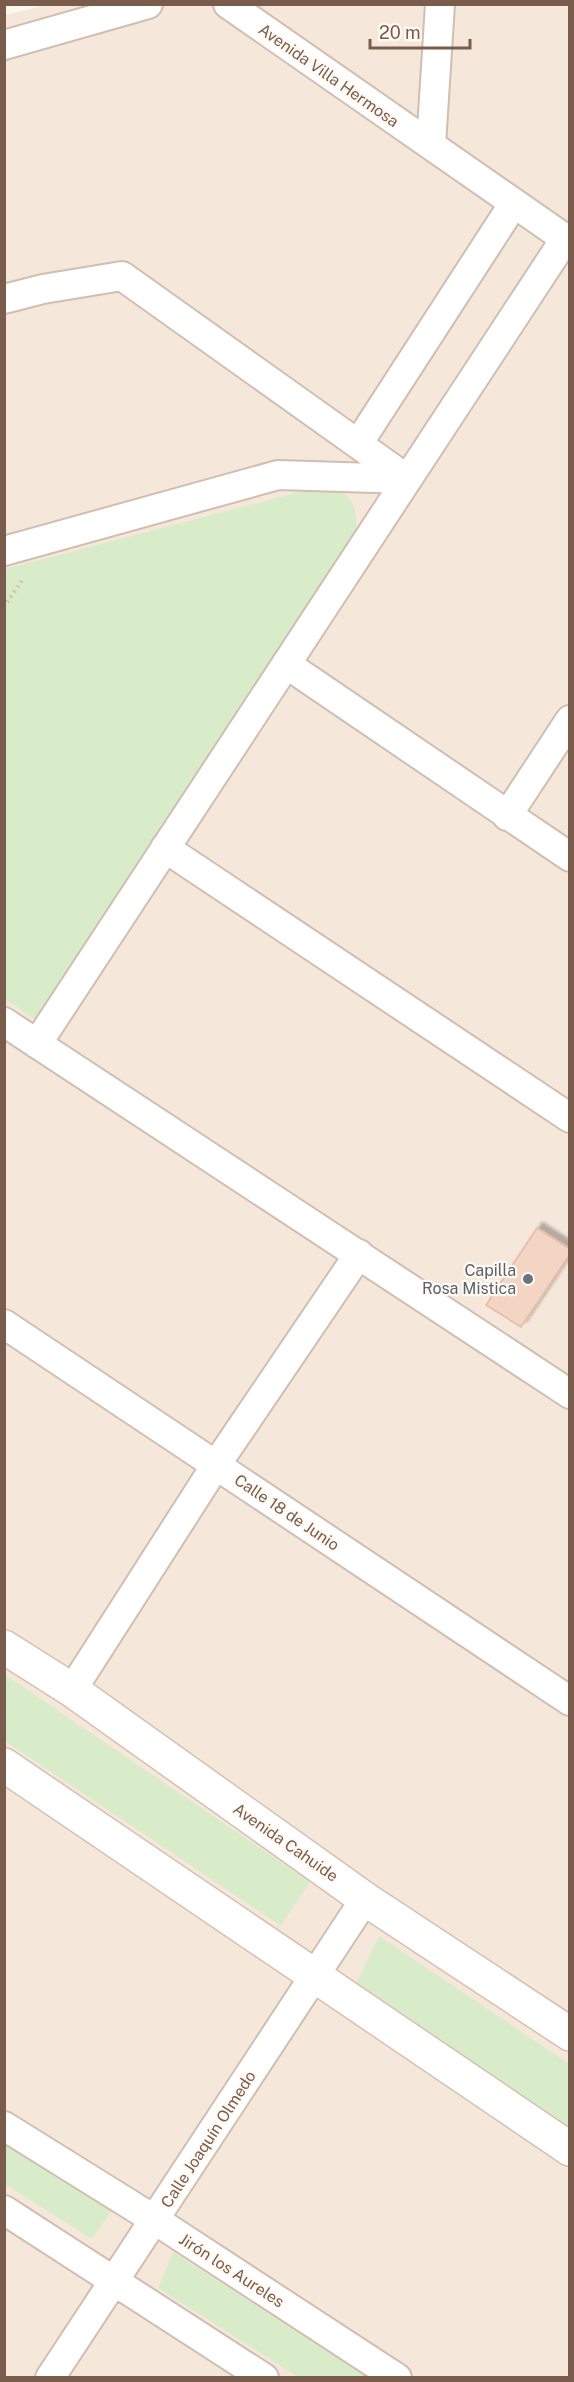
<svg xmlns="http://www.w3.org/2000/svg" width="574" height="2382" font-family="'Public Sans',sans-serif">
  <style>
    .residential { fill: #f5e8da }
    .green { fill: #d8ecc9 }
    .building { fill: #f3d5c3; stroke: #e6bba3; stroke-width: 1.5; filter: url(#shadow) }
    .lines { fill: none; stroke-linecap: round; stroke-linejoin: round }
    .street-casing { stroke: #d1beb0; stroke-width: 32 }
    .secondary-casing { stroke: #d6c0b0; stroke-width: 36 }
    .path { stroke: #d9b8a5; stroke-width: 4; stroke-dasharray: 1.5 4.5; stroke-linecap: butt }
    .street { stroke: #fff; stroke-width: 28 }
    .secondary { stroke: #fff; stroke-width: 33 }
    .worship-dot { fill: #6b7280; stroke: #fffaf3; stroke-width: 2 }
    .labels { text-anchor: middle; stroke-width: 4.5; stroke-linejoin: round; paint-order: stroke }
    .street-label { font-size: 16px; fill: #7a5c4d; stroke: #fffaf3 }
    .worship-label { font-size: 16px; fill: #5b616d; stroke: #fffaf3; text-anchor: end }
  </style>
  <defs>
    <filter id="shadow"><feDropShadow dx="5.5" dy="-5.5" stdDeviation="1.5" flood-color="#0004"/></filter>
  </defs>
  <rect width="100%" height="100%" fill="#fdf6ec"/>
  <path class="residential" d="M 51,4 L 569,5 L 569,2377 L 5,2377 L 4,15 Z"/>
  <path class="green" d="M 330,484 C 352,496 357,505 356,529 L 36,1020 L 5,999 L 5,569 Z
    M 4,1674 L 310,1882 L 281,1926 L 5,1741 Z
    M 379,1936 L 569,2064 L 569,2128 L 357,1982 Z
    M 4,2143 L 112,2210 L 92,2239 L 5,2184 Z
    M 173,2252 L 366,2377 L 298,2377 L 158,2288 Z"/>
  <path class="building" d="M 537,1228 L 570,1249 L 570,1254 L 521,1327 L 486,1305 Z"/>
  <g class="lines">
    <defs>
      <path id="street" d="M 228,4 L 570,242
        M 4,45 L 148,4
        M 431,145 L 440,4
        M 4,299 L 43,289 L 122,276 L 407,479
        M 358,444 L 514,203
        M 4,551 L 278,475 L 407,479
        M 286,664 L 570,857
        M 507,816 L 570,720
        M 165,848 L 570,1118
        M 4,1022 L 570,1394
        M 37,1044 L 565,239
        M 4,1324 L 570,1701
        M 72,1690 L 216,1465 L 359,1254
        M 4,2126 L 155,2220 L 397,2378
        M 4,2210 L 264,2378
        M 50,2378 L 365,1899"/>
      <path id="secondary" d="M 4,1647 L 72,1690 L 365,1899 L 570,2034
        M 4,1765 L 570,2149"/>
    </defs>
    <use href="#street" class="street-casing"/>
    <use href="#secondary" class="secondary-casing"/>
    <path class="path" d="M 4,607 L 23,579"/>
    <use href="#street" class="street"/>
    <use href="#secondary" class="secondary"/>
  </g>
  <circle class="worship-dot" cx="528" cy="1279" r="6"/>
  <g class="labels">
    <g class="street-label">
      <text transform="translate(329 75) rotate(35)" y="6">Avenida Villa Hermosa</text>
      <text transform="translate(287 1512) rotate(34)" y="6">Calle 18 de Junio</text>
      <text transform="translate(286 1842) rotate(35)" y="6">Avenida Cahuide</text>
      <text transform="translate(208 2139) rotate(-57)" y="6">Calle Joaquín Olmedo</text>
      <text transform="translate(232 2270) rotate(33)" y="6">Jirón los Aureles</text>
    </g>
    <g class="worship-label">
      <text x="516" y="1276">Capilla<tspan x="516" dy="18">Rosa Mistica</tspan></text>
    </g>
  </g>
  <rect width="574" height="2382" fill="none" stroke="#7a5c4d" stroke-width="12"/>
  <path d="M370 39v9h100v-9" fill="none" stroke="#7a5c4d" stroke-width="3"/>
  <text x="379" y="39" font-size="18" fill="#7a5c4d" stroke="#fffaf3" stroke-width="4.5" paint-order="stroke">20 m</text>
</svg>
